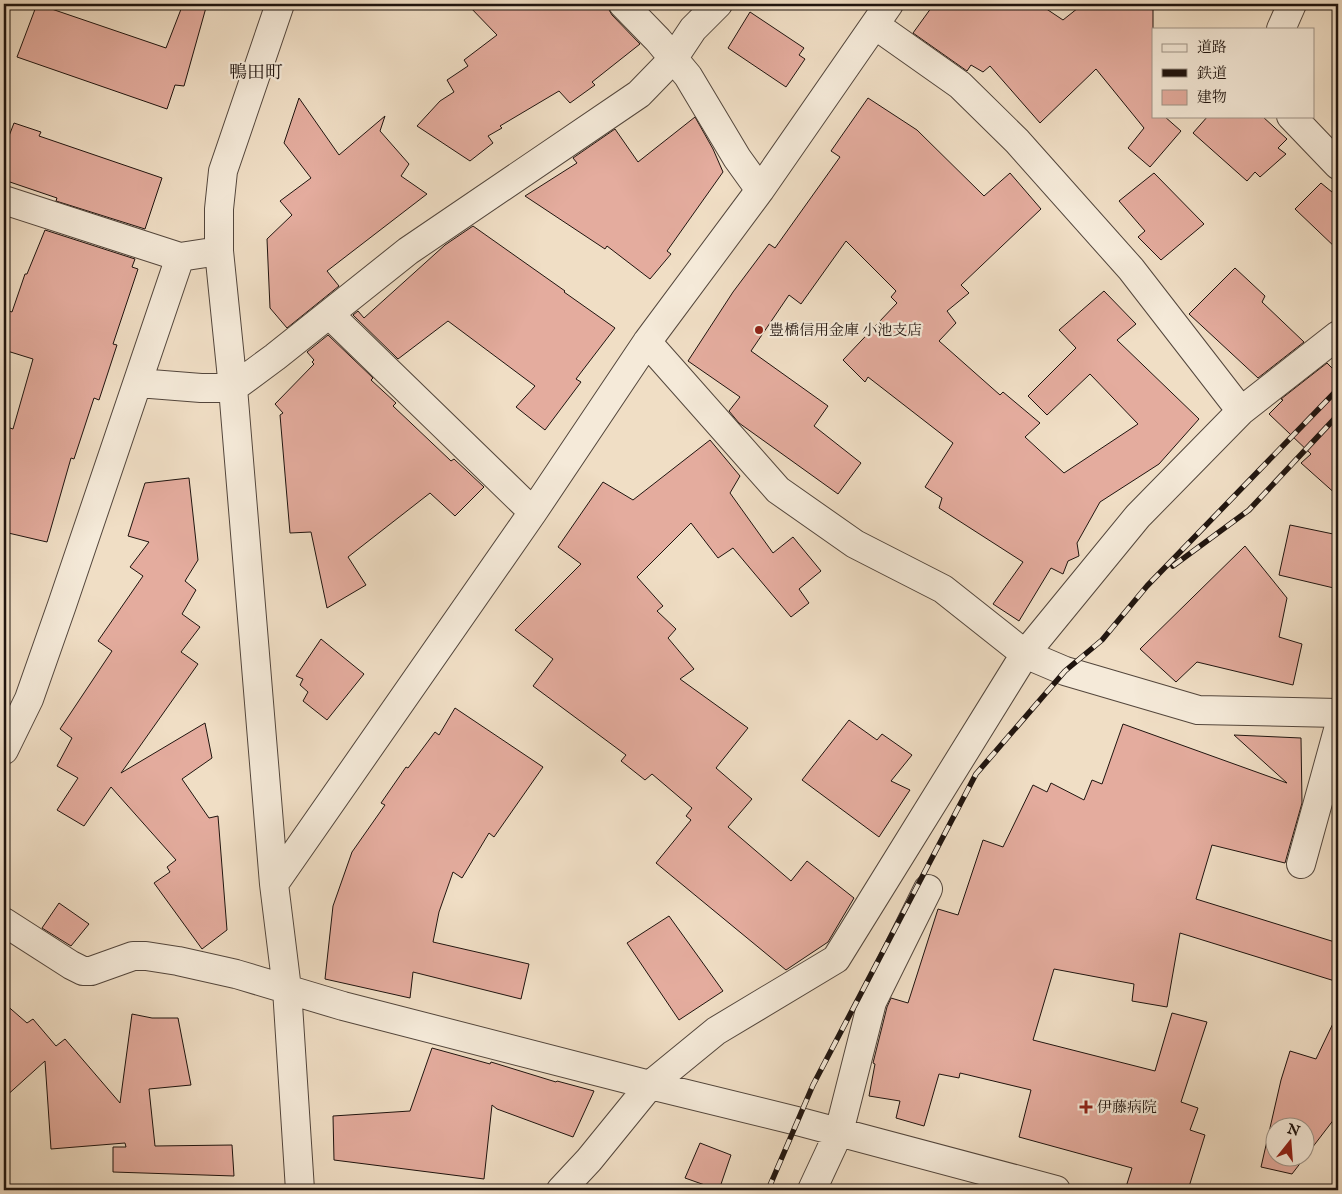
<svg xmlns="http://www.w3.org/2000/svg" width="1342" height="1194" font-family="'IM FELL English','Noto Serif JP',serif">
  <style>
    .building { fill: #e4ac9e; stroke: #1f140f; fill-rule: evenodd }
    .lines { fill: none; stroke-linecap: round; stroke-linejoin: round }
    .minor-casing { stroke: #53463c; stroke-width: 30 }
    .minor { stroke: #f5ead9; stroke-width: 28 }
    .rail-casing { stroke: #1f140f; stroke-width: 5.5 }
    .rail { stroke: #f5ead9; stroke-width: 4; stroke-dasharray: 11; stroke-linecap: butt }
    .poi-dot { fill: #8f2418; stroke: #f5ead9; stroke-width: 2 }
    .labels { text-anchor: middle; stroke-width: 4.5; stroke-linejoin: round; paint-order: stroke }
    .poi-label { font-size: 15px; fill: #1f140f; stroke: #f5ead9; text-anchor: start }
    .quarter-label { font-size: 18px; fill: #1f140f; stroke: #f5ead9 }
  </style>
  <rect width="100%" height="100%" fill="#f0dec5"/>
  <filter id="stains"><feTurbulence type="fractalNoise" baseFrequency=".004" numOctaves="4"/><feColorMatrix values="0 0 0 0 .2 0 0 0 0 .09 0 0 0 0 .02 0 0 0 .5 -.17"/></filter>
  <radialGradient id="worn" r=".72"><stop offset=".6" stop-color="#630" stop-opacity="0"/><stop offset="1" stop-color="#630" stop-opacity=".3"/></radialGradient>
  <path class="building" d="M 37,4 L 166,48 L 183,4 L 207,4 L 184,86 L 175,85 L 167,109 L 17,57 Z
    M 467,4 L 608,4 L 608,8 L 612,15 L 640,44 L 592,82 L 595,85 L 570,103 L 559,91 L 500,126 L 502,128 L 488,136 L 493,143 L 470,161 L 417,126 L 440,101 L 454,92 L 447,80 L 468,66 L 464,60 L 497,35 Z
    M 934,4 L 1039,4 L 1063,20 L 1083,4 L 1153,4 L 1153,116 L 1164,116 L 1181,131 L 1150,167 L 1128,148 L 1144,128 L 1096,69 L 1040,123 L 990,66 L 983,72 L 971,65 L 967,71 L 913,33 Z
    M 750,12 L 804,48 L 799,55 L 805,59 L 786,87 L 728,48 Z
    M 299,98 L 339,155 L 385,116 L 380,131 L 409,164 L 401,176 L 427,194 L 327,271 L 339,286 L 287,328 L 270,308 L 267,239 L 292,215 L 280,201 L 311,178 L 284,143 Z
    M 868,98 L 917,130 L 984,196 L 1010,173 L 1041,209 L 961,285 L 969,293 L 947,311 L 956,323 L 939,341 L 1000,395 L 1003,392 L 1040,423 L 1025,437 L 1064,473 L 1138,424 L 1090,374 L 1047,415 L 1028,396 L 1076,348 L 1059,330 L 1104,291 L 1136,324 L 1117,340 L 1199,419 L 1159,464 L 1100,502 L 1077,543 L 1079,556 L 1068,561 L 1063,574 L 1051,568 L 1019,621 L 993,604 L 1023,562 L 939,508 L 942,498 L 925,487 L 953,443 L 868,377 L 865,382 L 843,360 L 897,303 L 891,297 L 896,291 L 846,241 L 801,304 L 789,295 L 751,351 L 828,406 L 814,426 L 861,463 L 838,494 L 739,423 L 729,411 L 740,397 L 688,361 L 733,292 L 769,244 L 775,248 L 840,157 L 831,151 Z
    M 1208,116 L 1262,116 L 1287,139 L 1278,148 L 1286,154 L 1260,177 L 1255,172 L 1247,181 L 1193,133 Z
    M 695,117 L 713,149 L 723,172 L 667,251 L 671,254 L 650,279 L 607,246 L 605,249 L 525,196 L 577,163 L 573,158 L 615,129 L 638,162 Z
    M 14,123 L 41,132 L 39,136 L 162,178 L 145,229 L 56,201 L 57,198 L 4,180 L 4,149 Z
    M 1154,173 L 1204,224 L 1161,260 L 1138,237 L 1145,231 L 1119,201 Z
    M 1321,183 L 1338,197 L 1338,250 L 1295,209 Z
    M 473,226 L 565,291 L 564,292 L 615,328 L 576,379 L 581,382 L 545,430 L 516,407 L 535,386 L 448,321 L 398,359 L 353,315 L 358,311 L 364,318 L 445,245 Z
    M 45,230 L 135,259 L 132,267 L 138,269 L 113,344 L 117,345 L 99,400 L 94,398 L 74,459 L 71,458 L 47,542 L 4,532 L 4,426 L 13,429 L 33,359 L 4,350 L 4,309 L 12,312 L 25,274 L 27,274 Z
    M 1235,268 L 1265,296 L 1262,302 L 1304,342 L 1258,378 L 1189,314 Z
    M 328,335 L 373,378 L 371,380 L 396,403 L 393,406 L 451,461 L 454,459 L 484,487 L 455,516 L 430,493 L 348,557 L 366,585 L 327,608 L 311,532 L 290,533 L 280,415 L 283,413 L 275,404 L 314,364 L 312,362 L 314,360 L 307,352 Z
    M 1327,363 L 1338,374 L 1338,496 L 1301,463 L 1311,454 L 1269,414 L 1283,400 L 1281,399 Z
    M 710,440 L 740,476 L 730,493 L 773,553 L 793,537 L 821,571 L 799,589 L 809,603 L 791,617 L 733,548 L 718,558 L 691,523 L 637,577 L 663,606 L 657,611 L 676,629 L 668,638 L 694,669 L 680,679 L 748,728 L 716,768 L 752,799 L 728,827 L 791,881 L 807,861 L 854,898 L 828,942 L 786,970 L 656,863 L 691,820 L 686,816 L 692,808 L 652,774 L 645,780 L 621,761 L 626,755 L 533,686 L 553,659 L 515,630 L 581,564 L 558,547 L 603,482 L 633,500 Z
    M 189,478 L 198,560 L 185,581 L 196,590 L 182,614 L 200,627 L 181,652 L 198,664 L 121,773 L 205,723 L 212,758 L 182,779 L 209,818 L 218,816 L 227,930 L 202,949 L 154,883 L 170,872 L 167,867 L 176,860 L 111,787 L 84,826 L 57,810 L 78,778 L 57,766 L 72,738 L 60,729 L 112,651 L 98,641 L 143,576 L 130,567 L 149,542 L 128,536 L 145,483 Z
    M 1290,525 L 1338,535 L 1338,589 L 1279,575 Z
    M 1245,546 L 1287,598 L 1279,637 L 1302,644 L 1293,685 L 1197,662 L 1176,682 L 1140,649 Z
    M 321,639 L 364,674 L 327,720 L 303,701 L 308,692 L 300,685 L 303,679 L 296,676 Z
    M 455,708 L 543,767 L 494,837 L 489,833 L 462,878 L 453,872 L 439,912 L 433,942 L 529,964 L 521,999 L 413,972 L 410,998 L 325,979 L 333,906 L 352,852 L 385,805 L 381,803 L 406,767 L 408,768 L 435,732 L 439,735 Z
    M 849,720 L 877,740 L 882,734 L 912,755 L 891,781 L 910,790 L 879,837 L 802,780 Z
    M 1123,724 L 1287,783 L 1234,735 L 1301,738 L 1302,803 L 1285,863 L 1212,845 L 1196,899 L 1338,943 L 1338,982 L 1180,933 L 1167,1007 L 1132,1001 L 1134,984 L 1054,969 L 1033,1040 L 1155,1071 L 1172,1013 L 1207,1022 L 1181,1102 L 1198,1108 L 1190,1130 L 1205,1135 L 1188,1190 L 1125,1190 L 1132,1168 L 1019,1137 L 1031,1090 L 960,1073 L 959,1078 L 939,1074 L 924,1126 L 896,1118 L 900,1101 L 869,1096 L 875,1064 L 873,1063 L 887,1007 L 891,998 L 908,1003 L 938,909 L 958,915 L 983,840 L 1003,847 L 1033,785 L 1047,792 L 1051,783 L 1084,800 L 1092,780 L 1102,784 Z
    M 59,903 L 89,924 L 71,946 L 42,928 Z
    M 669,916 L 723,991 L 679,1020 L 627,943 Z
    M 4,1003 L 27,1023 L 33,1019 L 56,1046 L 65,1039 L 120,1103 L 132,1014 L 152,1018 L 178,1018 L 191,1085 L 149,1089 L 155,1146 L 232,1145 L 234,1176 L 113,1172 L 113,1147 L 126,1147 L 125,1143 L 51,1149 L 45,1061 L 4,1098 Z
    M 1338,1013 L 1338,1114 L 1292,1174 L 1261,1167 L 1281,1080 L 1290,1051 L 1316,1059 ZM 1274,1126 L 1304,1126 L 1304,1156 L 1274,1156 Z
    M 432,1048 L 490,1064 L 491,1062 L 556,1082 L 557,1081 L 594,1091 L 573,1137 L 497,1109 L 492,1105 L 484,1179 L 334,1160 L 333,1116 L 410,1111 Z
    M 700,1143 L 731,1155 L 719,1190 L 685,1178 Z"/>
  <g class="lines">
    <defs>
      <path id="minor" d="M 623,4 L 658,40 L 688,76 L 737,158 L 760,190
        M 875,25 L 960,85 L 1017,141 L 1131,269 L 1241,411
        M 1281,29 L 1292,4
        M 1291,116 L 1338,165
        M 4,200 L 180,257 L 219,251
        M 329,314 L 533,512
        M 647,342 L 778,490 L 855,544 L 943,589 L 1025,654 L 1065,671 L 1198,710 L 1338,713
        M 138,383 L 201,388 L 233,388 L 275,357 L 408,251 L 639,94 L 673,59 L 693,29 L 718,4
        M 4,750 L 29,699 L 62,605 L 180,257
        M 1301,864 L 1338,730
        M 274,884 L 233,388 L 219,251 L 219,209 L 223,171 L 280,4
        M 4,922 L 71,965 L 83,971 L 91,971 L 133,956 L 146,956 L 178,961 L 236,974 L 343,1006 L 650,1085 L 797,1121 L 1056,1190
        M 300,1190 L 287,989 L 274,884 L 533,512 L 647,342 L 760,190 L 889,4
        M 561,1190 L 589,1160 L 650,1085 L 716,1031 L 836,959 L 1025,654 L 1138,516 L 1241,411 L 1338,335
        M 812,1190 L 839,1132 L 872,1002 L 928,889"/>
    </defs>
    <use href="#minor" class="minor-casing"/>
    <use href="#minor" class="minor"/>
    <defs>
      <path id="rail" d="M 1173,566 L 1249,510 L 1338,415
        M 768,1190 L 813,1085 L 976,774 L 1065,671 L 1102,640 L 1147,586 L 1338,389"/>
    </defs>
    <use href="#rail" class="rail-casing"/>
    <use href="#rail" class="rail"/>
  </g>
  <g class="poi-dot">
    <circle cx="759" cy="330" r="5"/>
    <path d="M1083.5 1099.5h5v5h5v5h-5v5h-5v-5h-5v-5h5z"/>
  </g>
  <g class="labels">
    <g class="poi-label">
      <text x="769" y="335">豊橋信用金庫 小池支店</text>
      <text x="1097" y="1112">伊藤病院</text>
    </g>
    <g class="quarter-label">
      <text x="256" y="78">鴨田町</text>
    </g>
  </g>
  <rect width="1342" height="1194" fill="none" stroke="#f0dec5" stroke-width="20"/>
  <rect x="5" y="5" width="1332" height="1184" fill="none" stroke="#1f140f" stroke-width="2.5"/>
  <rect x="10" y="10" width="1322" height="1174" fill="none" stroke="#1f140f"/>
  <rect x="1152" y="28" width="162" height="90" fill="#f5ead9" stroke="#9f9488"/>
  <rect x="1162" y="44" width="25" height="8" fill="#f5ead9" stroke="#9f9488"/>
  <text x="1197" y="52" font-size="15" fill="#1f140f">道路</text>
  <rect x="1162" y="69" width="25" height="8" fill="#1f140f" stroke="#9f9488"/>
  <text x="1197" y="78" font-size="15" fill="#1f140f">鉄道</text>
  <rect x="1162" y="90" width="25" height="15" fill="#e4ac9e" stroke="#9f9488"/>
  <text x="1197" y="102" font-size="15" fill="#1f140f">建物</text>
  <g transform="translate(1290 1142) rotate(17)"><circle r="24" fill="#f5ead9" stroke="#9f9488"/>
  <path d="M0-4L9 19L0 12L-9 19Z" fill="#8f2418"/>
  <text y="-8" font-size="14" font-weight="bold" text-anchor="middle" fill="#1f140f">N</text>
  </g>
  <rect width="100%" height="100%" filter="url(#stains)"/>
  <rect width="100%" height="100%" fill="url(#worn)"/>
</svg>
